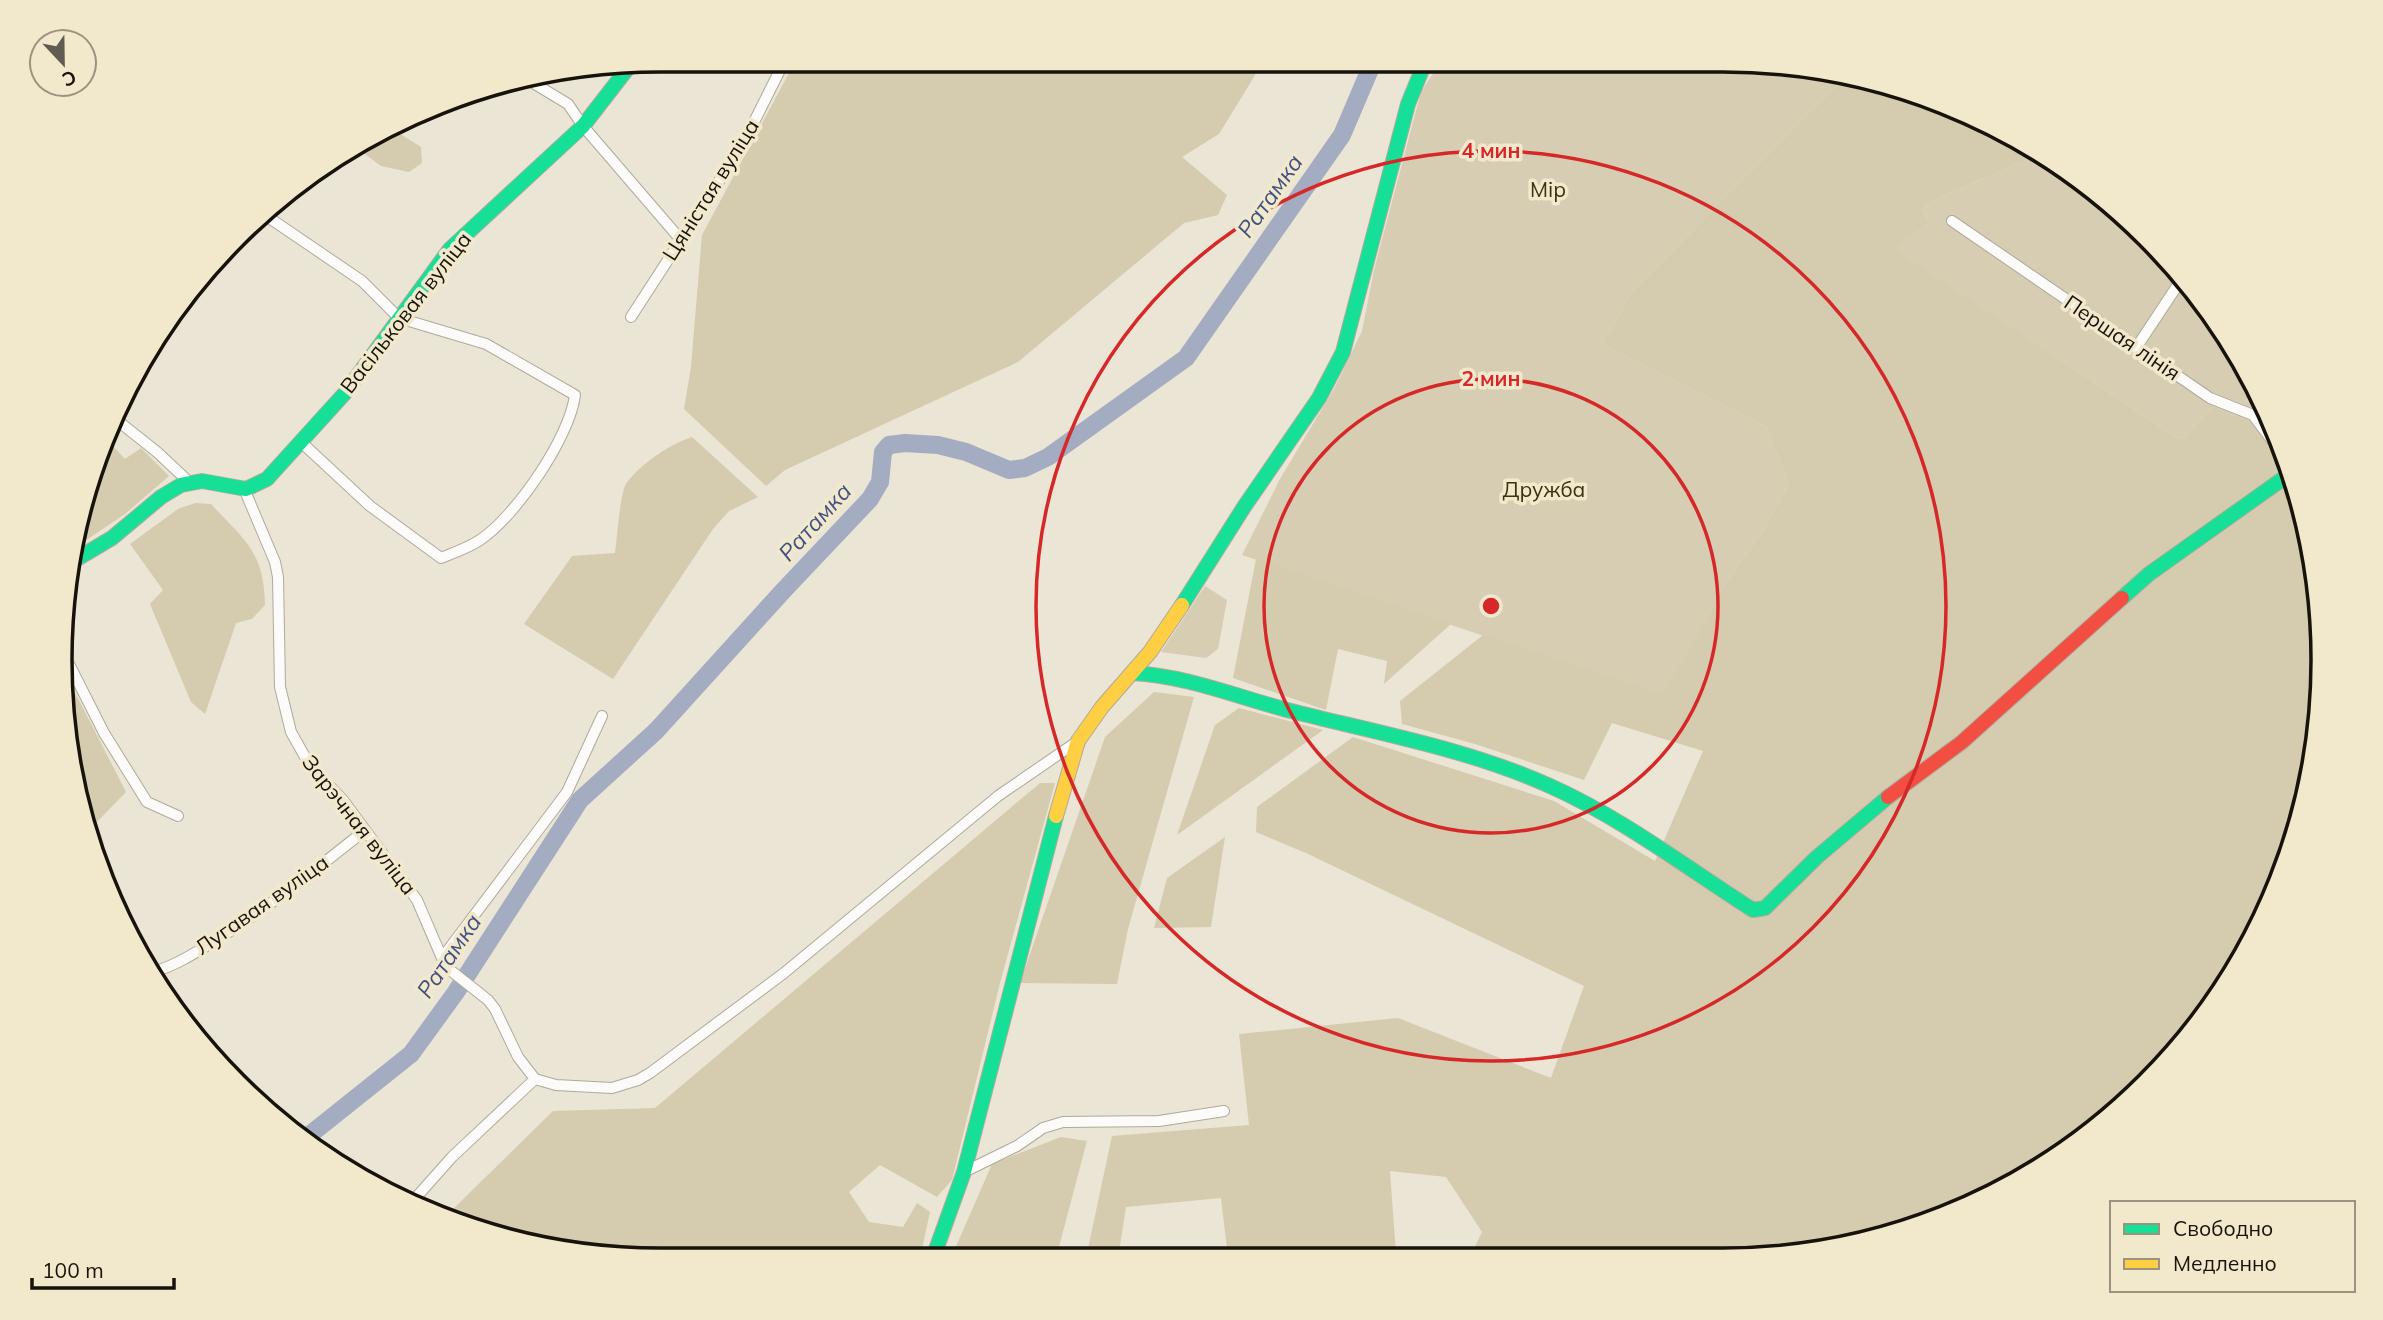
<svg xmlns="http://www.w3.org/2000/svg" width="2383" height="1320" font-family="Mulish,sans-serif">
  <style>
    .green { fill: #d6cdb3 }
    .forest { fill: #d5cbae; fill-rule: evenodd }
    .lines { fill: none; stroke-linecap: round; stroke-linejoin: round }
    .river { stroke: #a3acc0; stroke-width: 18 }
    .street-casing { stroke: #aeaa9d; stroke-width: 12 }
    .fast-casing { stroke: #aeaa9d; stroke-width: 16 }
    .slow-casing { stroke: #aeaa9d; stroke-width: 16 }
    .jam-casing { stroke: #aeaa9d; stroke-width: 16 }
    .street { stroke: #fcfbf9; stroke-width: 10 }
    .fast { stroke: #16e098; stroke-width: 14 }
    .slow { stroke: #ffcf43; stroke-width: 14 }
    .jam { stroke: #f24e42; stroke-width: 14 }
    .ring { fill: none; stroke: #d62828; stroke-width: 3.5 }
    .labels { text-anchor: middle; stroke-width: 7; stroke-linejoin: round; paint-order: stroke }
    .street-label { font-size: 21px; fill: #17130a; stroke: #f2e9cc }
    .park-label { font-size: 21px; fill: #3c3211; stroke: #f2e9cc }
    .water-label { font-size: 23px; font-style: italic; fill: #405284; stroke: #f2e9cc }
    .rim { fill: none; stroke: #17130a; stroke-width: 3.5 }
    .centre { fill: #d62828; stroke: #f2e9cc; stroke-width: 3.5 }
    .ring-label { font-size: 21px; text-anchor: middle; font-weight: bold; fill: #d62828; stroke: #f2e9cc; stroke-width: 7; stroke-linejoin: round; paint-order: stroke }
  </style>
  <rect width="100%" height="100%" fill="#eae5d4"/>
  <path class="green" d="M 1442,60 L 1762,61 L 1847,75 L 1632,291 L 1603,344 L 1767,427 L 1789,484 L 1763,531 L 1728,580 L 1663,696 L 1242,555 L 1280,479 L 1335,387 L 1362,331 L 1374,270 L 1421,92 Z
    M 2042,153 L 2119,208 L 2199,294 L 2261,394 L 2294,480 L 2288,484 L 2281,480 L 2276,471 L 2212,408 L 2185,437 L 2178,439 L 1891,248 L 1929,223 L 1921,209 L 1943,196 Z
    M 1205,586 L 1227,600 L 1218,649 L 1206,658 L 1161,652 Z"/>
  <path class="forest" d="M 796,60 L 1260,60 L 1257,72 L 1219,134 L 1182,157 L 1227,195 L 1218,215 L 1184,223 L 1018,362 L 785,470 L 766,486 L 684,409 L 691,367 L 702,235 Z
    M 1847,75 L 1879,80 L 2023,140 L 2042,153 L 1943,196 L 1921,209 L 1929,223 L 1892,248 L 2178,439 L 2185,437 L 2212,408 L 2251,423 L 2281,463 L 2276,471 L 2281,480 L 2288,484 L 2294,480 L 2303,504 L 2322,620 L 2318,738 L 2292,853 L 2243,960 L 2174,1056 L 2057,1159 L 1952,1215 L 1801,1255 L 1228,1257 L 1221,1198 L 1126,1207 L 1118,1258 L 1086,1258 L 1112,1136 L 1249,1125 L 1239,1034 L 1398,1018 L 1551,1078 L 1584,986 L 1306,853 L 1256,832 L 1257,807 L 1353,737 L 1554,801 L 1655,861 L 1703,751 L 1612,723 L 1584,780 L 1475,744 L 1402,724 L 1400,701 L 1483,635 L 1663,695 L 1728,580 L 1763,531 L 1789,484 L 1767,427 L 1603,344 L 1632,291 ZM 1390,1171 L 1446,1177 L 1482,1232 L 1471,1255 L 1396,1254 Z
    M 394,130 L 421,147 L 422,163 L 409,172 L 381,166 L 358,149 Z
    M 114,429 L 110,443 L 125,459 L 141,448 L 169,476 L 125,514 L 76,547 L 80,505 Z
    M 692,437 L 758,497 L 729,511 L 713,529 L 613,679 L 524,624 L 572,556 L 615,553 C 617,540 620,493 626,484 C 640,464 670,444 692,437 Z
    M 195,503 L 211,504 C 245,541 264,551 265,605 L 252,619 L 236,623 L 205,714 L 191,702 L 150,604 L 163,590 L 130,544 L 178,509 Z
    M 1256,559 L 1451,624 L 1384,684 L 1387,661 L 1338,649 L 1326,710 L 1233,678 Z
    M 64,671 L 126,792 L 91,828 L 61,700 Z
    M 1154,692 L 1194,697 L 1128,929 L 1117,984 L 1020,983 L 1105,737 Z
    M 1239,708 L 1323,730 L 1177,835 L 1215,725 Z
    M 1040,783 L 1055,783 L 1000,983 L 952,1180 L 937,1197 L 880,1165 L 849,1192 L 869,1222 L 903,1227 L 917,1203 L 930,1212 L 920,1258 L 621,1259 L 504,1240 L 446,1216 L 553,1111 L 655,1108 Z
    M 1225,837 L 1211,927 L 1154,928 L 1167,878 Z
    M 1061,1137 L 1087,1141 L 1056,1258 L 951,1258 L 992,1164 Z"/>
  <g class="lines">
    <path class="river" d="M 307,1137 L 411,1054 L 456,992 L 580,800 L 656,731 L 783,591 L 870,499 L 880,482 L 883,452 L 889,445 L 905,443 L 938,445 L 966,452 L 1009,470 L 1025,468 L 1048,457 L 1186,358 L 1342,135 L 1374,60"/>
    <defs>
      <path id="street" d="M 530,81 L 568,104 L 583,126 L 681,240
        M 265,215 L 362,281 L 399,318 L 486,344 L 575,395 C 570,437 516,516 480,540 C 468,548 453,553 441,558 L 370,506 L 301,442
        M 1952,221 L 2210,398 L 2253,415 L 2285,458
        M 631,317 L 743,144 L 785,60
        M 2136,348 L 2183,277
        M 118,421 L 157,452 L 189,482
        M 245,491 L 275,562 L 278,577 L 280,687 L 291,732 L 309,764 L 343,800 L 417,900 L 442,958 L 450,970 L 488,1000 L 495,1009 L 518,1057 L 535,1079 L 556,1085 L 612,1088 L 638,1080 L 650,1073 L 784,973 L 998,796 L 1078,741
        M 65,656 L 104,733 L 147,802 L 178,816
        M 442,958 L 567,792 L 602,716
        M 156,971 C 176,965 195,953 213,942 C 267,909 315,870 364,831
        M 964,1172 L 1017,1146 L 1043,1128 L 1063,1122 L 1159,1121 L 1224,1111
        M 412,1202 L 452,1157 L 535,1079"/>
      <path id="fast" d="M 75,560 L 112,538 L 161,497 L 181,485 L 202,481 L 246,489 L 267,479 L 345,393 L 450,249 L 583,126 L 631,64
        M 2122,598 L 2149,574 L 2291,473
        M 1182,605 L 1244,507 L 1319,398 L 1343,352 L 1408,104 L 1426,60
        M 1132,673 C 1188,676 1237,697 1291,711 C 1378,733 1468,749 1550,786 C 1622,818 1687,868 1753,910 L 1765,908 L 1817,857 L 1888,797
        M 933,1258 L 964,1172 L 1056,816"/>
      <path id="slow" d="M 1056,816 L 1078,741 L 1102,707 L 1150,652 L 1182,605"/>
      <path id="jam" d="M 1888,797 L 1962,742 L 2122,598"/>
    </defs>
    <use href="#street" class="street-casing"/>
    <use href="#fast" class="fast-casing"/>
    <use href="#slow" class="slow-casing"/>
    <use href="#jam" class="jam-casing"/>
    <use href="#street" class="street"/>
    <use href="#fast" class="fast"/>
    <use href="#slow" class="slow"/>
    <use href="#jam" class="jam"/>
  </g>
  <g class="ring">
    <circle cx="1491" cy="606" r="227"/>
    <circle cx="1491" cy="606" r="455"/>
  </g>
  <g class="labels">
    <g class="street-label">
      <text transform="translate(711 190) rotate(-58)" y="7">Цяністая вуліца</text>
      <text transform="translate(406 313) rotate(-52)" y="7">Васільковая вуліца</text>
      <text transform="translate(2122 338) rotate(34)" y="7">Першая лінія</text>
      <text transform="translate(359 825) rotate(52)" y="7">Зарэчная вуліца</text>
      <text transform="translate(262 905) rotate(-35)" y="7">Лугавая вуліца</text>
    </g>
    <g class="park-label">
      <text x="1548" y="197">Мір</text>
      <text x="1544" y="497">Дружба</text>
    </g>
    <g class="water-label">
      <text transform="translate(1270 196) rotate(-55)" y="8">Ратамка</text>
      <text transform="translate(815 522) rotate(-48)" y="8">Ратамка</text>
      <text transform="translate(449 956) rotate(-56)" y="8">Ратамка</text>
    </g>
  </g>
  <path d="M0 0H2383V1320H0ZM660 72H1723A588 588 0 0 1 2311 660V660A588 588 0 0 1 1723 1248H660A588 588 0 0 1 72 660V660A588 588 0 0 1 660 72Z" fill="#f2e9cc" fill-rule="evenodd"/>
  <path class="rim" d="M660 72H1723A588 588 0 0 1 2311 660V660A588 588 0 0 1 1723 1248H660A588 588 0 0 1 72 660V660A588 588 0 0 1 660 72Z"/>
  <circle cx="1491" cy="606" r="10" class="centre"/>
  <g class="ring-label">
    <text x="1491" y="158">4 мин</text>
    <text x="1491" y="386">2 мин</text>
  </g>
  <rect x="2110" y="1201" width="245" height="91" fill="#f2e9cc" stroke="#9a937e" stroke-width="2"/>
  <rect x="2124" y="1224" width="35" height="10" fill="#16e098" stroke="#9a937e" stroke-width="2"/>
  <text x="2173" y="1236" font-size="21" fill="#17130a">Свободно</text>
  <rect x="2124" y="1259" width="35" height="10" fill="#ffcf43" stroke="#9a937e" stroke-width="2"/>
  <text x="2173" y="1271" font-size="21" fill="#17130a">Медленно</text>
  <g transform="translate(63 63) rotate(158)"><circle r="33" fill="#f2e9cc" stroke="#9a937e" stroke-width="2"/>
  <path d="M0-5L12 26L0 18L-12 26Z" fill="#615c51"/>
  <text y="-10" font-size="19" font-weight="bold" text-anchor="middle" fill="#17130a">С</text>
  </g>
  <path d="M32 1278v10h142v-10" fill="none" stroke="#17130a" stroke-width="3.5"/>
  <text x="42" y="1278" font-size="21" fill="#17130a" stroke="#f2e9cc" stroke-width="5" paint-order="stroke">100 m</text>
</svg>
